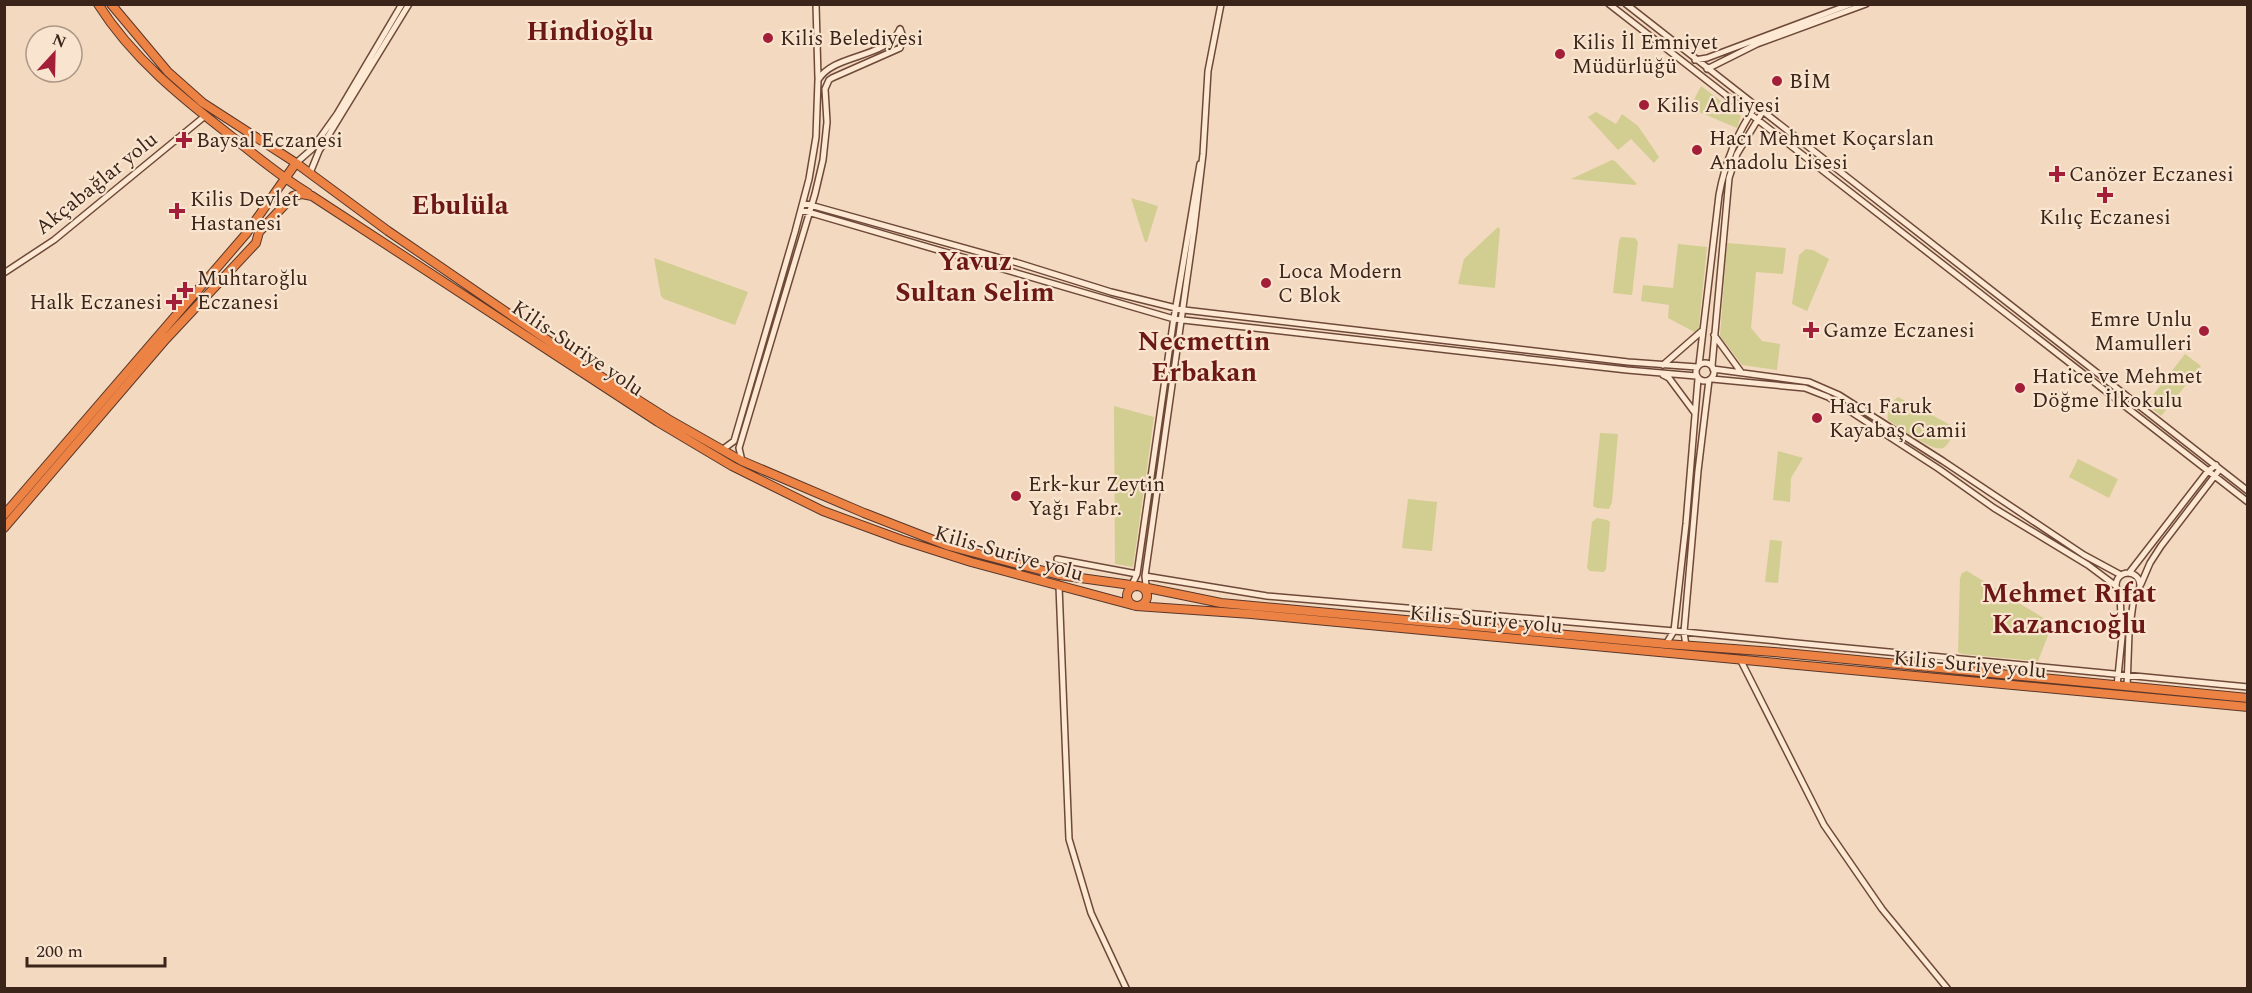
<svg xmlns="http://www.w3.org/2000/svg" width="2252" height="993" font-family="Spectral,serif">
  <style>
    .green { fill: #d2cd91 }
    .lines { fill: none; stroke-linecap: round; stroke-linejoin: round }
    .secondary-casing { stroke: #6f4938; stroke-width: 8 }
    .highway-casing { stroke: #5a372a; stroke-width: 10 }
    .secondary { stroke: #fce8d3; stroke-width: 5 }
    .highway { stroke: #ec8345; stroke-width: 8 }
    .poi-dot { fill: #a31e38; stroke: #f9e5cf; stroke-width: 2 }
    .labels { text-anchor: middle; stroke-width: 4.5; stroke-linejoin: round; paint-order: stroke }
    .poi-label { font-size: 21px; fill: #3b251b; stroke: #f9e5cf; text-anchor: start }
    .street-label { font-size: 21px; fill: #3b251b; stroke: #f9e5cf }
    .district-label { font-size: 27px; font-weight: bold; fill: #6c1816; stroke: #f9e5cf }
  </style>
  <rect width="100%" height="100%" fill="#f2d9bf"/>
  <path class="green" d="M 1701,86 L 1741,116 L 1737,128 L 1690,108 Z
    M 1596,112 L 1616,124 L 1622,114 L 1638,126 L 1659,157 L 1654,163 L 1631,139 L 1618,150 L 1588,117 Z
    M 1612,160 L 1615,161 L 1637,184 L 1635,185 L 1571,179 Z
    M 1131,198 L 1158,206 L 1147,242 L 1145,242 Z
    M 1498,227 L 1500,229 L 1495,288 L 1458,284 L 1464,259 Z
    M 1621,237 L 1635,238 L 1638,242 L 1632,295 L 1613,293 L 1619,241 Z
    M 1727,243 L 1786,248 L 1783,274 L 1756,272 L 1751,328 L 1762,341 L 1780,344 L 1777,370 L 1742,365 L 1720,336 Z
    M 1678,244 L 1707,247 L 1698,334 L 1668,318 L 1669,305 L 1641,301 L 1643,285 L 1673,288 Z
    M 1806,249 L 1813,250 L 1829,259 L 1807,311 L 1792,304 L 1799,255 Z
    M 654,258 L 748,292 L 735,325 L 664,299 L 661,296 Z
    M 2185,354 L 2201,366 L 2161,416 L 2146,404 Z
    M 1898,397 L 1956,428 C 1953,434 1949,445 1943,448 C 1933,453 1898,426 1888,420 C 1886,413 1892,401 1898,397 Z
    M 1114,406 L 1154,417 L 1133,567 L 1115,564 Z
    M 1600,433 L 1618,434 L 1612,502 L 1609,509 L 1597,508 L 1593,506 Z
    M 1778,451 L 1803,458 L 1791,478 L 1790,502 L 1773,500 Z
    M 2078,459 L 2118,479 L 2109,498 L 2069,477 Z
    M 1408,499 L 1437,502 L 1432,551 L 1402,548 Z
    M 1597,518 L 1607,520 L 1610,522 L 1606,569 L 1604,572 L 1590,571 L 1587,568 L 1592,522 Z
    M 1770,540 L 1782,541 L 1778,583 L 1765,582 Z
    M 1967,571 L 2050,622 L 2052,625 L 2038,661 L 1962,654 L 1958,652 L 1960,578 L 1962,573 Z"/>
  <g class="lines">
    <defs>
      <path id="secondary" d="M 816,4 L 818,78
        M 1609,4 L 2248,502
        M 1626,4 L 2248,491
        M 1695,60 L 1707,58 L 1851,4
        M 1707,69 L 1757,44 L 1866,4
        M 296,163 L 312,149 L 337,114 L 402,4
        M 310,173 L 319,151 L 409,4
        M 803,203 L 1018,263 L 1111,292 L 1184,310 L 1628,362 L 1697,367
        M 801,210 L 1174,319 L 1627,370 L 1696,376
        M 4,273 L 54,240 L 205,116
        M 1714,335 L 1741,372
        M1696 372a9 9 0 1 1 18 0a9 9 0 1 1-18 0Z
        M 1663,365 L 1703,330
        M 1699,365 L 1719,195 C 1725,162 1737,133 1756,105
        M 1712,366 L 1729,178 L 1737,154 L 1763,111
        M 1713,369 L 1809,382 L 1839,395 L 1943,461 L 2084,555 L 2121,575
        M 1663,375 L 1669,378 L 1695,413
        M 1712,379 L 1805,388 L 1828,397 L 1939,469 L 1994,508 L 2088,565 L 2116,586
        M 722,450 L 734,441 L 795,232 L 809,179 L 816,137 L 818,80 C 834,53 887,59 900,29
        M 742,461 L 739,448 L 815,194 L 823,160 L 827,122 L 825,89 L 829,80 L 832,78 L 900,48 L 903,37 L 900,29
        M 1057,559 L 1137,574
        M2116 585a12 12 0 1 1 24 0a12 12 0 1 1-24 0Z
        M 2129,573 L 2208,471 L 2216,465
        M 1145,576 L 1267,596 L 1674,631 L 2248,687
        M 2141,584 L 2150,563 L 2161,546 L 2220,469
        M 1059,586 L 1069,839 L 1091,913 L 1126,988
        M 1130,589 L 1137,574 L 1173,324 L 1200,164
        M 1147,594 L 1145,576 L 1194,229 L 1203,154 L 1208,71 L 1221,4
        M 1666,644 L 1674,631 L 1686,524 L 1698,379
        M 1686,646 L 1684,632 L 1698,471 L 1709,380
        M 1741,661 L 1824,825 L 1882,909 L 1947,988
        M 2117,686 L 2122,637 L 2120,595
        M 2127,687 L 2129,633 L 2134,597"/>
      <path id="highway" d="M 98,4 C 132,58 182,98 231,136 C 256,156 281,177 308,193
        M 111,4 L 168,72 L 203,103 L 296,163 L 388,231 L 597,374 L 668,419 L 742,461 L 864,513 L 949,546 L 1059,575 L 1138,586 L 1221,603 L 1666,644 L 1774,652 L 2248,698
        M 4,515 L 246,234 L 296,163
        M 4,528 L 166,339 L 256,243 L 259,232 L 293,196 L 302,194 L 312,196 L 658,422 L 732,466 L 823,511 L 902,540 L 971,562 L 1136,606 L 1251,614 L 2248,707
        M1127 596a10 10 0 1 1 20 0a10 10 0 1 1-20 0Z"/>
    </defs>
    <use href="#secondary" class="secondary-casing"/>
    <use href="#highway" class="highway-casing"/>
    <use href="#secondary" class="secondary"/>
    <use href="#highway" class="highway"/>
  </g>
  <g class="poi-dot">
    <circle cx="768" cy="38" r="6"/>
    <circle cx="1560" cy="54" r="6"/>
    <circle cx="1777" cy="81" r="6"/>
    <circle cx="1644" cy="105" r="6"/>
    <path d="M181 131h6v6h6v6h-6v6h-6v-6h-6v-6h6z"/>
    <circle cx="1697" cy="150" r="6"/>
    <path d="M2054 165h6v6h6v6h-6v6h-6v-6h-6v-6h6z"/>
    <path d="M2102 186h6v6h6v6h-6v6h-6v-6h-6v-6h6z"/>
    <path d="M174 202h6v6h6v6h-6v6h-6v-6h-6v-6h6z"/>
    <circle cx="1266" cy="283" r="6"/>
    <path d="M182 281h6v6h6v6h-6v6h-6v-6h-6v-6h6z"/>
    <path d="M171 293h6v6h6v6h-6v6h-6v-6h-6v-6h6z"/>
    <path d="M1808 321h6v6h6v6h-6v6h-6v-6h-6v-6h6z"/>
    <circle cx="2204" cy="331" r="6"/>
    <circle cx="2020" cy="388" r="6"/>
    <circle cx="1817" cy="418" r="6"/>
    <circle cx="1016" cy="496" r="6"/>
  </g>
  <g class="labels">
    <g class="poi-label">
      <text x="780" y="45">Kilis Belediyesi</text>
      <text x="1572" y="49">Kilis İl Emniyet<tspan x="1572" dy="24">Müdürlüğü</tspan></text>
      <text x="1789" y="88">BİM</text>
      <text x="1656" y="112">Kilis Adliyesi</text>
      <text x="1709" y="145">Hacı Mehmet Koçarslan<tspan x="1709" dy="24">Anadolu Lisesi</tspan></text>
      <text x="196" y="147">Baysal Eczanesi</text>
      <text x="2069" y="181">Canözer Eczanesi</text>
      <text x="190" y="206">Kilis Devlet<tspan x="190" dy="24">Hastanesi</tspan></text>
      <text x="2105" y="224" text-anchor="middle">Kılıç Eczanesi</text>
      <text x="1278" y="278">Loca Modern<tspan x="1278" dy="24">C Blok</tspan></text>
      <text x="197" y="285">Muhtaroğlu<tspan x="197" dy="24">Eczanesi</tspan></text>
      <text x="162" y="309" text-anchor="end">Halk Eczanesi</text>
      <text x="2192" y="326" text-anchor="end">Emre Unlu<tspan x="2192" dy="24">Mamulleri</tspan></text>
      <text x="1823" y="337">Gamze Eczanesi</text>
      <text x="2032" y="383">Hatice ve Mehmet<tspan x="2032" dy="24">Döğme İlkokulu</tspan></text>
      <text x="1829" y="413">Hacı Faruk<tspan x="1829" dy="24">Kayabaş Camii</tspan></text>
      <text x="1028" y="491">Erk-kur Zeytin<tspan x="1028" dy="24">Yağı Fabr.</tspan></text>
    </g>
    <g class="street-label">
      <text transform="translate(96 183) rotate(-39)" y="7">Akçabağlar yolu</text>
      <text transform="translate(578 348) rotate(34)" y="7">Kilis-Suriye yolu</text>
      <text transform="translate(1009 553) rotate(16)" y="7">Kilis-Suriye yolu</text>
      <text transform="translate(1486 619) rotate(5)" y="7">Kilis-Suriye yolu</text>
      <text transform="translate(1970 664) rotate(5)" y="7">Kilis-Suriye yolu</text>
    </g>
    <g class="district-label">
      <text x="590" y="40">Hindioğlu</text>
      <text x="460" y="214">Ebulüla</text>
      <text x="975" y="270">Yavuz<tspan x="975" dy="31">Sultan Selim</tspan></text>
      <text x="1204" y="350">Necmettin<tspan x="1204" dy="31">Erbakan</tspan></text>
      <text x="2069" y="602">Mehmet Rıfat<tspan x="2069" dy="31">Kazancıoğlu</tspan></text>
    </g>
  </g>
  <rect width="2252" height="993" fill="none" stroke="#3b251b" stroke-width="12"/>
  <g transform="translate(54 54) rotate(22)"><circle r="28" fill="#f9e5cf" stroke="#ad9887" stroke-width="1.5"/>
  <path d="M0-4.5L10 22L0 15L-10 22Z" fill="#a31e38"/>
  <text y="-9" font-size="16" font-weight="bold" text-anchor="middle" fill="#3b251b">N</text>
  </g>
  <path d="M27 957v9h138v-9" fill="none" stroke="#3b251b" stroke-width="3"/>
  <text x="36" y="957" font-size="18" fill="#3b251b" stroke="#f9e5cf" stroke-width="4.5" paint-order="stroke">200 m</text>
</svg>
